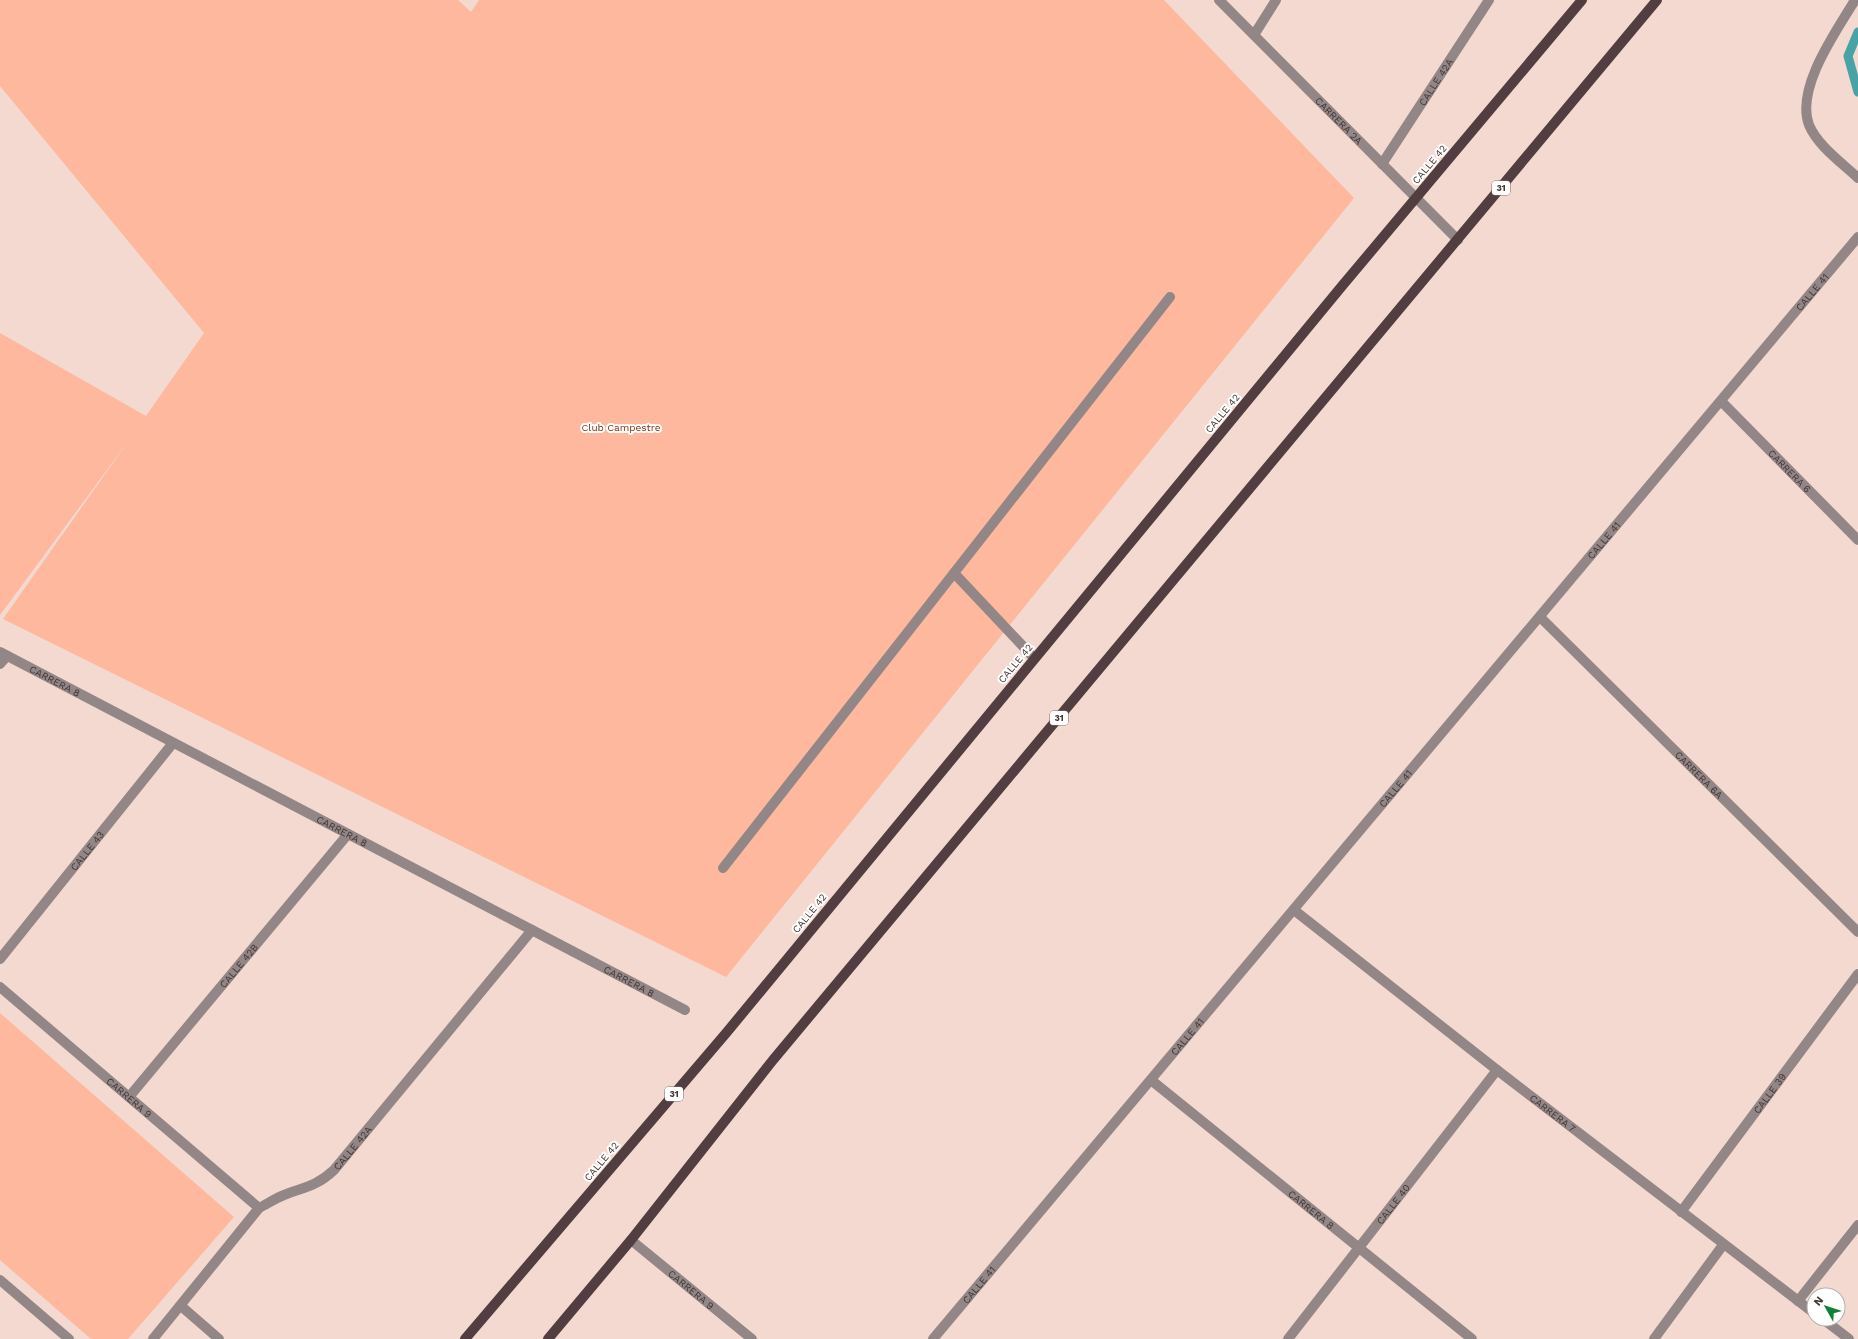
<svg xmlns="http://www.w3.org/2000/svg" width="1858" height="1339" font-family="'Work Sans',sans-serif">
  <style>
    .green { fill: #fdb89e }
    .lines { fill: none; stroke-linecap: round; stroke-linejoin: round }
    .stream { stroke: #47a3a6; stroke-width: 9 }
    .minor { stroke: #928687; stroke-width: 10 }
    .major { stroke: #523e40; stroke-width: 10 }
    .labels { text-anchor: middle; stroke-width: 4; stroke-linejoin: round; paint-order: stroke }
    .shield { fill: #fff; stroke: #7b7370; stroke-width: 1 }
    .shield-label { font-size: 9px; font-weight: bold; fill: #423733 }
    .street-label { font-size: 10px; fill: #423733; stroke: #fff }
    .park-label { font-size: 10px; fill: #7c2e0c; stroke: #fff }
  </style>
  <rect width="100%" height="100%" fill="#f4d9d0"/>
  <path class="green" d="M 0,0 L 458,0 L 471,12 L 479,0 L 1164,0 L 1354,198 L 726,977 L 3,619 L 129,440 L 0,615 L 0,333 L 146,416 L 204,333 L 0,86 Z
    M 0,1013 L 234,1217 L 128,1339 L 91,1339 L 0,1260 Z"/>
  <g class="lines">
    <path class="stream" d="M 1858,32 L 1848,56 L 1858,92"/>
    <g class="minor">
      <path id="s1" d="M 1219,0 L 1458,240"/>
      <path d="M 1855,0 C 1837,30 1795,88 1809,125 C 1818,146 1841,162 1858,178"/>
      <path d="M 1254,35 L 1276,0"/>
      <path id="s2" d="M 1382,164 L 1489,0"/>
      <path id="s3" d="M 1721,401 L 1858,540"/>
      <path id="s4" d="M 1540,617 L 1858,932"/>
      <path id="s5" d="M 0,652 L 685,1010"/>
      <path d="M 1034,658 L 954,573 L 1170,297"/>
      <path d="M 0,664 L 7,656"/>
      <path d="M 723,868 L 954,573"/>
      <path id="s6" d="M 1294,910 L 1497,1070 L 1814,1313"/>
      <path id="s7" d="M 0,959 L 173,743"/>
      <path id="s8" d="M 0,987 L 259,1208"/>
      <path id="s9" d="M 1151,1080 L 1472,1339"/>
      <path id="s10" d="M 129,1097 L 348,834"/>
      <path id="s11" d="M 1681,1212 L 1858,974"/>
      <path id="s12" d="M 631,1240 L 752,1339"/>
      <path d="M 0,1280 L 69,1339"/>
      <path d="M 1798,1301 L 1858,1225"/>
      <path d="M 181,1306 L 219,1339"/>
      <path d="M 1823,1319 L 1849,1339"/>
      <path id="s13" d="M 153,1339 L 259,1208 C 267,1204 276,1198 284,1195 C 305,1187 317,1186 334,1170 L 532,930"/>
      <path id="s14" d="M 933,1339 L 1858,237"/>
      <path id="s15" d="M 1288,1339 L 1497,1070"/>
      <path d="M 1654,1339 L 1723,1245"/>
    </g>
    <path class="major" d="M 465,1339 L 727,1032 L 1342,286 L 1582,0
      M 548,1339 L 631,1240 L 773,1060 L 1657,0"/>
  </g>
  <g class="labels">
    <g class="shield">
      <rect x="1492" y="181" width="18" height="14" rx="3"/>
      <rect x="1050" y="711" width="18" height="14" rx="3"/>
      <rect x="665" y="1087" width="18" height="14" rx="3"/>
    </g>
    <g class="shield-label">
      <text x="1501" y="191">31</text>
      <text x="1059" y="721">31</text>
      <text x="674" y="1097">31</text>
    </g>
    <g class="street-label">
      <text dy="4" stroke="none"><textPath href="#s2" startOffset="98">CALLE 42A</textPath></text>
      <text dy="4" stroke="none"><textPath href="#s1" startOffset="170">CARRERA 2A</textPath></text>
      <text transform="translate(1429 164) rotate(-50)" y="4">CALLE 42</text>
      <text dy="4" stroke="none"><textPath href="#s14" startOffset="1367">CALLE 41</textPath></text>
      <text transform="translate(1222 413) rotate(-50)" y="4">CALLE 42</text>
      <text dy="4" stroke="none"><textPath href="#s3" startOffset="98">CARRERA 6</textPath></text>
      <text dy="4" stroke="none"><textPath href="#s14" startOffset="1043">CALLE 41</textPath></text>
      <text transform="translate(1015 663) rotate(-50)" y="4">CALLE 42</text>
      <text dy="4" stroke="none"><textPath href="#s5" startOffset="62">CARRERA 8</textPath></text>
      <text dy="4" stroke="none"><textPath href="#s4" startOffset="224">CARRERA 6A</textPath></text>
      <text dy="4" stroke="none"><textPath href="#s14" startOffset="719">CALLE 41</textPath></text>
      <text dy="4" stroke="none"><textPath href="#s5" startOffset="386">CARRERA 8</textPath></text>
      <text dy="4" stroke="none"><textPath href="#s7" startOffset="139">CALLE 43</textPath></text>
      <text transform="translate(809 913) rotate(-51)" y="4">CALLE 42</text>
      <text dy="4" stroke="none"><textPath href="#s10" startOffset="171">CALLE 42B</textPath></text>
      <text dy="4" stroke="none"><textPath href="#s5" startOffset="710">CARRERA 8</textPath></text>
      <text dy="4" stroke="none"><textPath href="#s14" startOffset="395">CALLE 41</textPath></text>
      <text dy="4" stroke="none"><textPath href="#s11" startOffset="148">CALLE 39</textPath></text>
      <text dy="4" stroke="none"><textPath href="#s8" startOffset="170">CARRERA 9</textPath></text>
      <text dy="4" stroke="none"><textPath href="#s6" startOffset="329">CARRERA 7</textPath></text>
      <text dy="4" stroke="none"><textPath href="#s13" startOffset="282">CALLE 42A</textPath></text>
      <text transform="translate(601 1161) rotate(-50)" y="4">CALLE 42</text>
      <text dy="4" stroke="none"><textPath href="#s15" startOffset="171">CALLE 40</textPath></text>
      <text dy="4" stroke="none"><textPath href="#s9" startOffset="206">CARRERA 8</textPath></text>
      <text dy="4" stroke="none"><textPath href="#s14" startOffset="71">CALLE 41</textPath></text>
      <text dy="4" stroke="none"><textPath href="#s12" startOffset="78">CARRERA 9</textPath></text>
    </g>
    <g class="park-label">
      <text x="621" y="431">Club Campestre</text>
    </g>
  </g>
  <g transform="translate(1826 1307) rotate(309)"><circle r="19" fill="#ffffff" stroke="#b3afad"/>
  <path d="M0-3L7 15L0 10L-7 15Z" fill="#118137"/>
  <text y="-6" font-size="11" font-weight="bold" text-anchor="middle" fill="#423733">N</text>
  </g>
</svg>
